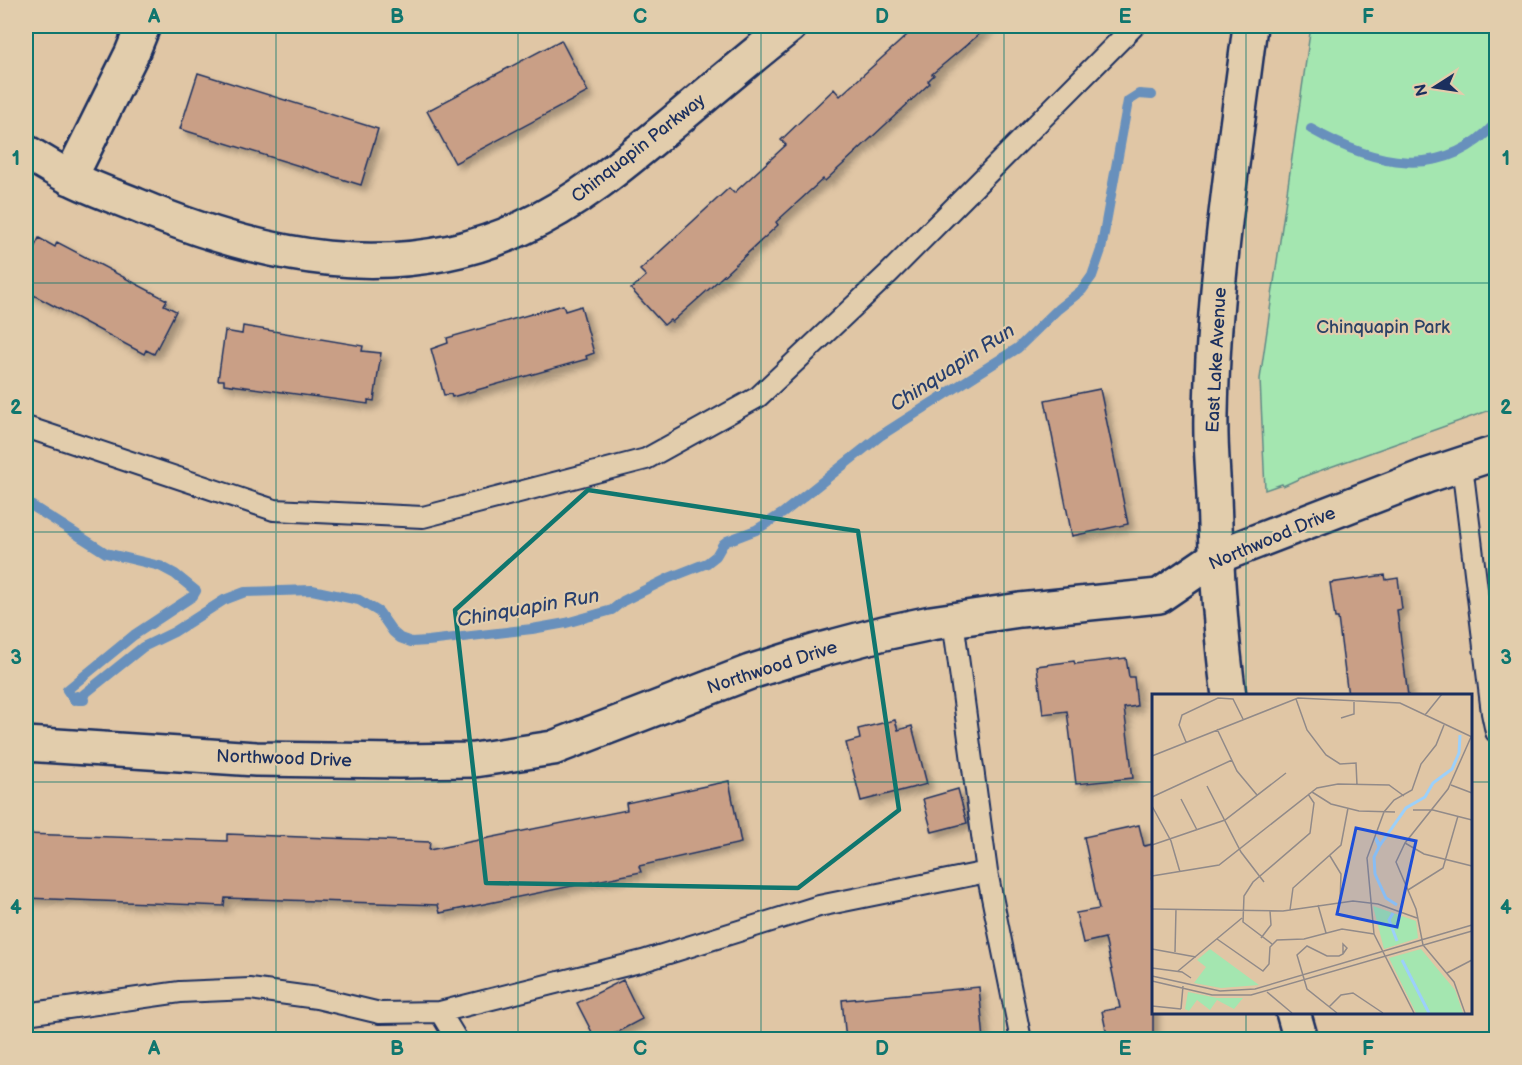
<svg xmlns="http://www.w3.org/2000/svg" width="1522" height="1065" font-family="'Balsamiq Sans',sans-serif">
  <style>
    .green { fill: #a4e6b0; stroke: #608a87; stroke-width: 1.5 }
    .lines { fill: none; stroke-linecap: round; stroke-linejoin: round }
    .stream { stroke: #6890bc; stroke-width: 10 }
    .building { fill: #c99f86; stroke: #1b2f5e; stroke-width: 1.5; filter: url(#shadow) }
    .service-casing { stroke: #1b2f5e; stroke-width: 24 }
    .minor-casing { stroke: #1b2f5e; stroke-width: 38 }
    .tertiary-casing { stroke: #1b2f5e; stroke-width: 38 }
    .service { stroke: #e2cdac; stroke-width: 20 }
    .minor { stroke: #e2cdac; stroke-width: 33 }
    .tertiary { stroke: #e2cdac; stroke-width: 33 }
    .marked { fill: none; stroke: #0f766e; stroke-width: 4.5; stroke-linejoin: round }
    .grid { fill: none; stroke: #0f766e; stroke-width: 1.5; stroke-opacity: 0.55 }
    .labels { text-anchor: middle; stroke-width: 4.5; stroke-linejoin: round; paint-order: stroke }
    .street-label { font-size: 18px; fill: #1b2f5e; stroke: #e2cdac }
    .park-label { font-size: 18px; fill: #294166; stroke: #e2cdac }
    .water-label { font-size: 20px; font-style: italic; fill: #283f6e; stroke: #e2cdac }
    .inset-river { fill: none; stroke: #9cd0fa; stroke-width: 3 }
    .inset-road { fill: none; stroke: #918a89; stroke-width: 1.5 }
    .view { fill: #1d4ed8; fill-opacity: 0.15; stroke: #1d4ed8; stroke-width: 3 }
    .inset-edge { fill: none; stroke: #1b2f5e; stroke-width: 3 }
    .neatline { fill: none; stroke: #0f766e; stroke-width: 2 }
    .grid-label { font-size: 20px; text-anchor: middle; font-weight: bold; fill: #0f766e }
  </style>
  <defs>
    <filter id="shadow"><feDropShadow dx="5.5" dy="5.5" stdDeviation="3" flood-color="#0004"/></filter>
  </defs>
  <rect width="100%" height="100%" fill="#e0c6a5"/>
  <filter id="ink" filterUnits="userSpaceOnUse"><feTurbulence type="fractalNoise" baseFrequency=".0167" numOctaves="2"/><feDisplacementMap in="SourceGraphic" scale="12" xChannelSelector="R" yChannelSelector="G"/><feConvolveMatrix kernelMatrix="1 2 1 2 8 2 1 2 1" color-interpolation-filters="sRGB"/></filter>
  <g filter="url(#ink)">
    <path class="green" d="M 1311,26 L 1496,26 L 1496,408 L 1305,476 L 1283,486 L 1282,484 L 1265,490 L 1260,379 Z"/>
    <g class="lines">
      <path class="stream" d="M 1311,129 C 1374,165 1442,182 1496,123
        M 26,502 L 106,553 L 160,566 L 175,574 L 196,591 L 193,596 L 134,635 L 67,690 L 74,700 L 77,696 L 78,700 L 84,700 L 83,695 L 143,647 L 174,632 L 224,600 L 245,592 L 312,590 L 359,600 L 379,612 L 393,632 L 400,638 L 411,642 L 428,641 L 532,629 L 566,623 L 612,610 L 623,601 L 669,578 L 707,563 L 716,556 L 723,544 L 727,541 L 756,530 L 783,513 L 880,436 L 1018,348 L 1058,309 L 1082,290 L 1092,276 L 1101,250 L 1128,101 L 1139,94 L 1152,95"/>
    </g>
    <path class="building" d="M 917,26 L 989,26 L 932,74 L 934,75 L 928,81 L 930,83 L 825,181 L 823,179 L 776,222 L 778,225 L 708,290 L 672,322 L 670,320 L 664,325 L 631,289 L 646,276 L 640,270 L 729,188 L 734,193 L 786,145 L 781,140 L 834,89 L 840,96 Z
      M 561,40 L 588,92 L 455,163 L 427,111 Z
      M 198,73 L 378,129 L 361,185 L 180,129 Z
      M 39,238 L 55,247 L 57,242 L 167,300 L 164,305 L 176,311 L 154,354 L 146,350 L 144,354 L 26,291 L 26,264 Z
      M 563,305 L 565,311 L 581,306 L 594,353 L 586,356 L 587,359 L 452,397 L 451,394 L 444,395 L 431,349 L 448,343 L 447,338 Z
      M 243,326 L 363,346 L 362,351 L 381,353 L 374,401 L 368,400 L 368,404 L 224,384 L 224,380 L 218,380 L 225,331 L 242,334 Z
      M 1100,389 L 1128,524 L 1072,536 L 1045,400 Z
      M 1385,575 L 1386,580 L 1398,578 L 1402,609 L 1397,610 L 1408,696 L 1348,696 L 1338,618 L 1335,618 L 1330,583 Z
      M 1126,658 L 1129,677 L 1134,677 L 1137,706 L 1124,708 L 1133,778 L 1076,784 L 1067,711 L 1043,714 L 1037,666 L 1074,661 L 1075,664 Z
      M 895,720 L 898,730 L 912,726 L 927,784 L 861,801 L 846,743 L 860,739 L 858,729 Z
      M 729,781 L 741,843 L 639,866 L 641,872 L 440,913 L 438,905 L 225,898 L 224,906 L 26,898 L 26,834 L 227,841 L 227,834 L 430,842 L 429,850 L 627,810 L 626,803 Z
      M 958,789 L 967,823 L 932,832 L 923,799 Z
      M 1139,825 L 1144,846 L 1153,844 L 1153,1034 L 1128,1040 L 1108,1040 L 1102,1011 L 1120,1008 L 1105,938 L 1083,943 L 1076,913 L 1099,909 L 1084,837 Z
      M 623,980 L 642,1019 L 602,1040 L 596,1040 L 577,1003 Z
      M 979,987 L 984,1040 L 846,1040 L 842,1000 Z"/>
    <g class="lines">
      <defs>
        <path id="service" d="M 26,427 L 274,510 L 423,517 L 646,459 L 758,397 L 889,273 L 1134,26
          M 1462,465 L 1492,713 L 1496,732
          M 953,620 L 987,872 L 1021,1040
          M 440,1012 L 457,1040
          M 26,1014 L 180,992 L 250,989 L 317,998 L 380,1013 L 440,1012 L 643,961 L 819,906 L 987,872"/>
        <path id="minor" d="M 26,152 C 40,160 54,169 69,177 C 90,188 114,196 136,205 C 260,257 395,287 522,228 C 579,202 627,161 675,121 C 713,89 751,57 790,26
          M 70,178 L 132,53 L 143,26
          M 26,744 L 256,759 L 399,761 L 474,760 L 553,748 L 750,672 L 820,650 L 884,633 L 931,623 L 1020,610 L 1159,596 L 1216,557 L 1426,476 L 1496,453"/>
        <path id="tertiary" d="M 1229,696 C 1220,630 1216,563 1214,496 C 1213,469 1210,442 1211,415 C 1213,285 1234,154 1250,26
          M 1293,1012 L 1301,1040"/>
      </defs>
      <use href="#service" class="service-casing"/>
      <use href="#minor" class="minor-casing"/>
      <use href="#tertiary" class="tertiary-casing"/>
      <use href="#service" class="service"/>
      <use href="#minor" class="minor"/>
      <use href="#tertiary" class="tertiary"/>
    </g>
  </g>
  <path class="marked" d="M 588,490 L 858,531 L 899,810 L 798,888 L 486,883 L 455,610 Z"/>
  <path class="grid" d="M 276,26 L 276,1040M 518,26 L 518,1040M 761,26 L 761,1040M 1004,26 L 1004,1040M 1246,26 L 1246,696M 26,283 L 1496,283M 26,532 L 1496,532M 26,782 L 1153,782M 1470,782 L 1496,782M 1246,1012 L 1246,1040"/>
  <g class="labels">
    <g class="street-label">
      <text transform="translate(638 148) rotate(-38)" y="6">Chinquapin Parkway</text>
      <text transform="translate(1216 360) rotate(-87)" y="6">East Lake Avenue</text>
      <text transform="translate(1272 538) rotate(-23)" y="6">Northwood Drive</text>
      <text transform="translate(772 667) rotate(-18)" y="6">Northwood Drive</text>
      <text transform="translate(284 758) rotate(2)" y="6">Northwood Drive</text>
    </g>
    <g class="park-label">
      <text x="1383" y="333">Chinquapin Park</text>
    </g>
    <g class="water-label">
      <text transform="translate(952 367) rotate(-33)" y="7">Chinquapin Run</text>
      <text transform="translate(528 607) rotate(-10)" y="7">Chinquapin Run</text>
    </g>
  </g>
  <g transform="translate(1152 694)">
    <rect width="320" height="320" fill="#e0c6a5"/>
    <path d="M 221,212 L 264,227 L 266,244 L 232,255 ZM 58,255 L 107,291 L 69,294 L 42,289 L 54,273 L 45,266 ZM 269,255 L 303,296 L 311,319 L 264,319 L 237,264 ZM 36,298 L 65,304 L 91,304 L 82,315 L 65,306 L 58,316 L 45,306 L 37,317 L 33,315 Z" fill="#a4e6b0"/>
    <path class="inset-river" d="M 245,211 L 234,204 L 223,180 L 222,163 L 227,153 L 223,143 L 228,151 L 254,114 L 273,103 L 281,89 L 300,75 L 307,59 L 308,41M 241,219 L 237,226 L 245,247M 250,266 L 277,319"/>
    <path class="inset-road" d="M 144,5 L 155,36 L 174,61 L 188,70 L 204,69 L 205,91M 273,21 L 290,0M 189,24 L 202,20 L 202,6M 65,35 L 85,77 L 105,101M 34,48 L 27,31 L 30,21 L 66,4 L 81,5 L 91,25M 0,62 L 146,4 L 248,9 L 320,43M 299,91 L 320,99M 55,92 L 89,158 L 112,188M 160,98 L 179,110 L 207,117 L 243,118M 0,103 L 80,66M 29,105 L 45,136M 0,112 L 19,147 L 28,178M 261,116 L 281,116 L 320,126M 253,149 L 272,160 L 320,172M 0,151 L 73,126 L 134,79M 178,162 L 189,180 L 188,208M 0,182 L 67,171 L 165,94 L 186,90 L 237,91 L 252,102M 256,196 L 291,174 L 306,122M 166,211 L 174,239M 0,215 L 131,217 L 201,207 L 226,210 L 265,224M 138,216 L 141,194 L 189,151 L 196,114M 109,244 L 119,231 L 118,217M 65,245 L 111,277 L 117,270 L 118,253 L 125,246 L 152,245 L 190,235 L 222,240M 120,250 L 91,228 L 92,202 L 101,188 L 158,139 L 162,109 L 156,100M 0,255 L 44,263M 23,258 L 24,215M 0,274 L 30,278 L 39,284M 26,277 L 90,224M 295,279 L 320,266M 0,282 L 68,297 L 103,295 L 320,231M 0,287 L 60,301 L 99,301 L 320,237M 115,298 L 140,319M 0,312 L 29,315M 177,313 L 189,301 L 201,299 L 231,319M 29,315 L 31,292M 185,319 L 155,295 L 145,261 L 155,252 L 175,262 L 187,262 L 191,260 L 195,254 L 191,250 L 191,260M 262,319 L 222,240 L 215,164 L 232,118 L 242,106 L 260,96 L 269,70 L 284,51 L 292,31M 313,319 L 302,288 L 271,251 L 264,215 L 244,168 L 253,149 L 296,95 L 319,43"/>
    <path class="view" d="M 204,134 L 264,147 L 245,233 L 185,220 Z"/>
    <rect width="320" height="320" class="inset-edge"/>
  </g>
  <rect width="1522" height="1065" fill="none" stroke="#e2cdac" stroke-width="66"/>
  <g transform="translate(1435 87) rotate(258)" stroke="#e2cdac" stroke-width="4.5" paint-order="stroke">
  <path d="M0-4.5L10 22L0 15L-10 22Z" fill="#1b2f5e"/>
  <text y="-9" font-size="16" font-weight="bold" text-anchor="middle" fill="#1b2f5e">N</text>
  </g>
  <rect x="33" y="33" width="1456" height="999" class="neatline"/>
  <g class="grid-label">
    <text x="154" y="23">A</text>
    <text x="397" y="23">B</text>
    <text x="640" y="23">C</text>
    <text x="882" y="23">D</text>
    <text x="1125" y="23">E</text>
    <text x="1368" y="23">F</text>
    <text x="16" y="165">1</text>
    <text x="1506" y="165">1</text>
    <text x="16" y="414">2</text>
    <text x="1506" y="414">2</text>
    <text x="16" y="664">3</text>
    <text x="1506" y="664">3</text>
    <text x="16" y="914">4</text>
    <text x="1506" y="914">4</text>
    <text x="154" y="1055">A</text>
    <text x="397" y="1055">B</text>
    <text x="640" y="1055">C</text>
    <text x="882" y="1055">D</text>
    <text x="1125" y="1055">E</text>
    <text x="1368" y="1055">F</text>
  </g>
</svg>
